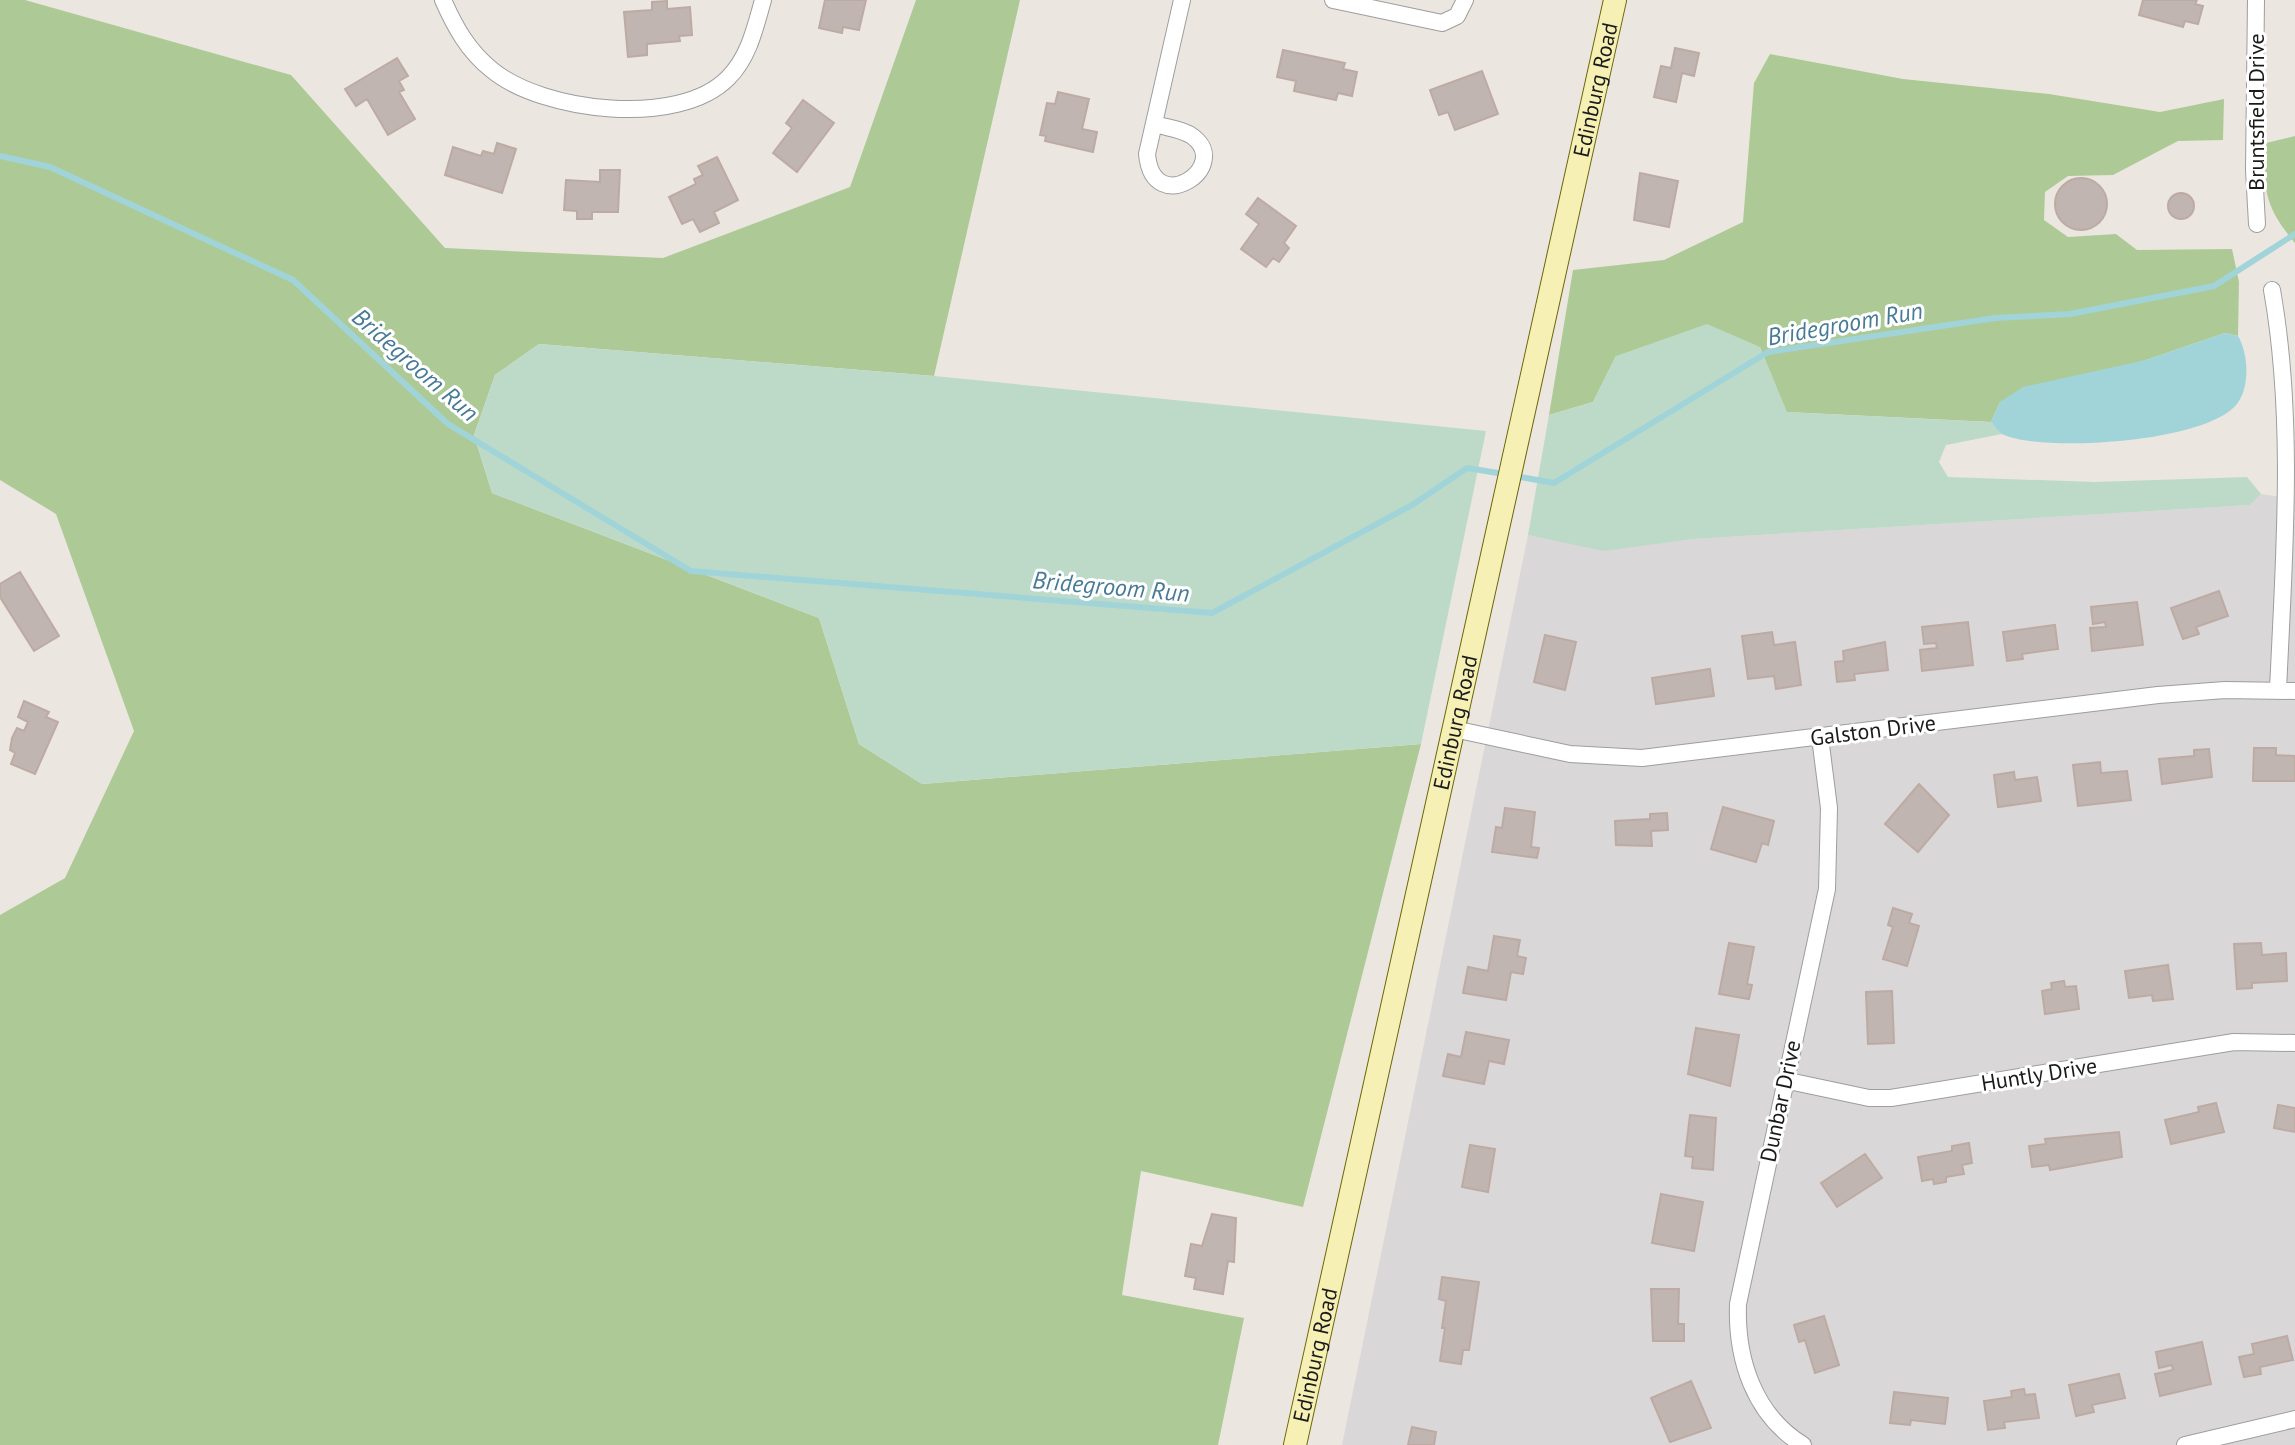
<svg xmlns="http://www.w3.org/2000/svg" width="2295" height="1445" font-family="'PT Sans',sans-serif">
  <style>
    .residential { fill: #d9d7d8 }
    .forest { fill: #adca96 }
    .wetland { fill: #bddac8 }
    .water { fill: #a1d4d9 }
    .lines { fill: none; stroke-linecap: round; stroke-linejoin: round }
    .stream { stroke: #a1d4d9; stroke-width: 6 }
    .building { fill: #c0b5b0; stroke: #bdaba3; stroke-width: 2 }
    .street-casing { stroke: #9e9e9e; stroke-width: 18 }
    .secondary-casing { stroke: #6b6708; stroke-width: 24 }
    .street { stroke: #fff; stroke-width: 16 }
    .secondary { stroke: #f6f0b4; stroke-width: 22 }
    .labels { text-anchor: middle; stroke-width: 6; stroke-linejoin: round; paint-order: stroke }
    .street-label { font-size: 22px; fill: #1a1a1a; stroke: #fff }
    .water-label { font-size: 24px; font-style: italic; fill: #467a96; stroke: #fff }
  </style>
  <rect width="100%" height="100%" fill="#ece6e0"/>
  <path class="residential" d="M 2261,494 L 2295,499 L 2295,1445 L 1342,1445 L 1528,535 L 1612,549 L 1693,539 L 2250,505 Z"/>
  <path class="forest" d="M 0,0 L 25,0 L 291,75 L 445,248 L 663,258 L 850,187 L 916,0 L 1020,0 L 934,376 L 539,344 L 495,375 L 474,435 L 492,493 L 819,618 L 859,744 L 922,784 L 1421,744 L 1303,1207 L 1141,1171 L 1122,1295 L 1244,1318 L 1218,1445 L 0,1445 L 0,915 L 65,878 L 134,731 L 56,514 L 0,480 Z
    M 1770,54 L 1903,79 L 2049,94 L 2160,112 L 2224,99 L 2223,140 L 2178,141 L 2113,175 L 2068,176 L 2045,192 L 2044,220 L 2068,237 L 2116,234 L 2137,250 L 2232,249 L 2239,282 L 2238,336 L 2225,333 L 2146,360 L 2000,402 L 1991,422 L 1786,412 L 1760,347 L 1616,356 L 1593,402 L 1549,415 L 1573,270 L 1664,260 L 1743,222 L 1754,83 Z
    M 2295,136 L 2295,243 C 2264,206 2263,189 2266,143 Z"/>
  <path class="wetland" d="M 1707,324 L 1760,347 L 1787,412 L 1991,422 L 2002,434 L 1946,445 L 1939,462 L 1948,477 L 2095,482 L 2247,477 L 2261,494 L 2250,505 L 1693,539 L 1604,551 L 1528,535 L 1549,415 L 1593,402 L 1616,356 Z
    M 539,344 L 934,376 L 1486,431 L 1421,744 L 922,784 L 859,744 L 819,618 L 492,493 L 474,435 L 495,375 Z"/>
  <path class="water" d="M 2225,333 L 2238,336 C 2248,353 2250,383 2239,401 C 2215,442 2046,453 2004,435 C 1999,433 1995,426 1991,422 L 2000,402 L 2023,387 L 2146,360 Z"/>
  <g class="lines">
    <path class="stream" d="M 0,156 L 50,167 L 293,280 L 448,424 L 691,571 L 1212,613 L 1412,505 L 1467,468 L 1504,474
      M 1515,476 L 1554,483 L 1768,352 L 1995,318 L 2070,314 L 2214,286 L 2295,234"/>
  </g>
  <path class="building" d="M 825,0 L 866,0 L 859,30 L 843,27 L 842,33 L 819,28 Z
    M 2143,0 L 2197,0 L 2195,4 L 2203,6 L 2198,24 L 2185,21 L 2183,27 L 2139,15 Z
    M 667,1 L 667,9 L 690,7 L 692,35 L 679,36 L 680,41 L 647,44 L 647,55 L 628,57 L 624,12 L 652,10 L 652,2 Z
    M 1675,48 L 1699,53 L 1694,76 L 1682,73 L 1676,102 L 1654,97 L 1661,66 L 1671,68 Z
    M 1283,50 L 1345,63 L 1343,69 L 1357,72 L 1352,96 L 1338,93 L 1336,100 L 1294,91 L 1296,81 L 1277,77 Z
    M 397,58 L 408,76 L 399,81 L 404,90 L 399,92 L 415,119 L 388,135 L 367,99 L 356,106 L 345,89 Z
    M 1482,71 L 1498,114 L 1455,130 L 1448,112 L 1439,115 L 1430,90 Z
    M 1058,92 L 1089,99 L 1082,129 L 1097,132 L 1093,152 L 1045,141 L 1046,136 L 1040,135 L 1047,103 L 1055,104 Z
    M 803,100 L 834,123 L 797,172 L 773,153 L 792,128 L 786,123 Z
    M 497,143 L 516,149 L 502,193 L 445,175 L 453,147 L 481,156 L 483,151 L 494,154 Z
    M 717,157 L 738,200 L 714,212 L 719,223 L 700,232 L 693,219 L 682,224 L 669,197 L 696,184 L 694,179 L 703,175 L 698,166 Z
    M 600,170 L 620,170 L 618,212 L 592,212 L 592,219 L 577,219 L 577,211 L 564,210 L 566,180 L 600,182 Z
    M 1640,173 L 1678,181 L 1669,227 L 1634,220 Z
    M2055 204a26 26 0 1 1 52 0a26 26 0 1 1-52 0Z
    M2168 206a13 13 0 1 1 26 0a13 13 0 1 1-26 0Z
    M 1258,198 L 1296,226 L 1284,243 L 1289,248 L 1279,262 L 1273,258 L 1266,267 L 1241,249 L 1259,224 L 1246,214 Z
    M 20,572 L 59,636 L 34,651 L 0,597 L 0,584 Z
    M 2219,591 L 2228,616 L 2196,627 L 2199,634 L 2183,639 L 2171,608 Z
    M 2137,602 L 2143,645 L 2092,651 L 2090,628 L 2106,627 L 2105,622 L 2093,624 L 2091,607 Z
    M 1968,622 L 1973,665 L 1922,671 L 1920,650 L 1937,648 L 1936,643 L 1924,644 L 1922,627 Z
    M 2055,625 L 2058,649 L 2022,654 L 2023,659 L 2007,661 L 2003,632 Z
    M 1772,632 L 1774,645 L 1795,642 L 1801,685 L 1776,689 L 1774,676 L 1748,679 L 1742,636 Z
    M 1545,635 L 1576,642 L 1565,690 L 1534,682 Z
    M 1885,642 L 1888,670 L 1854,674 L 1855,680 L 1837,682 L 1835,662 L 1844,661 L 1843,651 Z
    M 1710,669 L 1714,696 L 1656,704 L 1652,678 Z
    M 24,701 L 49,712 L 46,717 L 58,722 L 35,774 L 11,764 L 15,753 L 10,750 L 12,738 L 17,728 L 24,731 L 28,722 L 18,717 Z
    M 2254,748 L 2276,748 L 2276,755 L 2295,756 L 2295,781 L 2253,781 Z
    M 2209,749 L 2212,777 L 2162,784 L 2159,759 L 2194,756 L 2194,750 Z
    M 2100,762 L 2101,773 L 2127,771 L 2131,800 L 2078,806 L 2073,765 Z
    M 2014,772 L 2015,780 L 2037,777 L 2041,801 L 1998,807 L 1994,775 Z
    M 1919,784 L 1949,815 L 1918,852 L 1885,824 Z
    M 1723,807 L 1774,821 L 1768,845 L 1762,843 L 1756,862 L 1711,849 Z
    M 1505,808 L 1535,812 L 1531,847 L 1539,848 L 1537,858 L 1492,852 L 1496,827 L 1502,828 Z
    M 1667,813 L 1668,830 L 1651,831 L 1652,846 L 1616,845 L 1615,821 L 1650,819 L 1650,814 Z
    M 1893,908 L 1912,914 L 1909,923 L 1919,926 L 1907,966 L 1883,959 L 1893,927 L 1888,925 Z
    M 1494,936 L 1520,940 L 1517,956 L 1526,958 L 1523,974 L 1511,972 L 1506,1000 L 1463,993 L 1468,967 L 1488,971 Z
    M 1729,943 L 1754,947 L 1747,984 L 1752,985 L 1749,999 L 1719,994 Z
    M 2261,943 L 2262,955 L 2286,953 L 2287,981 L 2252,983 L 2252,988 L 2237,989 L 2234,944 Z
    M 2168,965 L 2173,999 L 2153,1001 L 2152,995 L 2129,998 L 2125,971 Z
    M 2064,981 L 2065,987 L 2076,986 L 2079,1009 L 2045,1014 L 2042,991 L 2052,989 L 2051,983 Z
    M 1892,991 L 1894,1043 L 1868,1044 L 1866,992 Z
    M 1696,1028 L 1739,1035 L 1730,1086 L 1688,1074 Z
    M 1466,1032 L 1509,1040 L 1504,1064 L 1489,1061 L 1484,1084 L 1443,1076 L 1448,1054 L 1461,1057 Z
    M 2216,1103 L 2224,1132 L 2171,1144 L 2165,1120 L 2199,1112 L 2198,1107 Z
    M 2278,1105 L 2295,1108 L 2295,1132 L 2274,1128 Z
    M 1690,1115 L 1716,1118 L 1713,1170 L 1692,1168 L 1693,1157 L 1685,1156 Z
    M 2119,1132 L 2122,1157 L 2050,1170 L 2049,1165 L 2032,1167 L 2029,1146 L 2046,1144 L 2045,1139 Z
    M 1969,1143 L 1972,1163 L 1962,1165 L 1964,1174 L 1946,1177 L 1946,1182 L 1934,1184 L 1933,1179 L 1922,1181 L 1918,1157 L 1952,1151 L 1952,1146 Z
    M 1470,1145 L 1495,1149 L 1488,1192 L 1462,1187 Z
    M 1865,1154 L 1882,1178 L 1837,1207 L 1821,1183 Z
    M 1661,1194 L 1703,1202 L 1694,1251 L 1652,1243 Z
    M 1212,1214 L 1236,1218 L 1234,1262 L 1228,1261 L 1223,1294 L 1194,1289 L 1196,1278 L 1185,1276 L 1191,1244 L 1202,1246 Z
    M 1442,1277 L 1479,1282 L 1469,1350 L 1463,1350 L 1461,1364 L 1440,1361 L 1445,1328 L 1442,1328 L 1446,1301 L 1439,1299 Z
    M 1651,1289 L 1679,1289 L 1678,1324 L 1684,1324 L 1684,1341 L 1653,1341 Z
    M 1824,1316 L 1839,1365 L 1815,1373 L 1805,1340 L 1799,1342 L 1794,1325 Z
    M 2287,1336 L 2293,1360 L 2260,1367 L 2261,1374 L 2244,1377 L 2239,1357 L 2254,1354 L 2252,1344 Z
    M 2202,1342 L 2211,1384 L 2160,1396 L 2155,1374 L 2173,1370 L 2172,1365 L 2159,1368 L 2156,1352 Z
    M 2119,1374 L 2125,1398 L 2092,1405 L 2094,1412 L 2076,1416 L 2069,1385 Z
    M 1691,1381 L 1711,1428 L 1670,1442 L 1651,1398 Z
    M 2024,1389 L 2025,1395 L 2035,1394 L 2039,1418 L 2004,1422 L 2005,1428 L 1988,1430 L 1984,1401 L 2012,1397 L 2011,1391 Z
    M 1894,1392 L 1948,1398 L 1945,1424 L 1911,1420 L 1910,1425 L 1890,1423 Z
    M 1412,1427 L 1436,1432 L 1434,1445 L 1408,1445 Z"/>
  <g class="lines">
    <defs>
      <path id="street" d="M 443,0 C 455,27 468,51 492,70 C 543,112 679,128 728,78 C 749,57 755,28 763,0
        M 1333,0 L 1442,23 L 1457,16 L 1465,0
        M 2256,0 L 2254,170 L 2257,224
        M 1155,124 C 1167,128 1182,129 1192,136 C 1234,166 1153,220 1147,154 L 1182,0
        M 2272,290 C 2295,420 2284,558 2278,690
        M 1454,729 L 1570,754 L 1642,758 L 2158,695 L 2225,690 L 2295,691
        M 1784,1080 L 1869,1098 L 1891,1098 L 2234,1042 L 2295,1043
        M 1803,1445 C 1754,1415 1736,1359 1738,1304 L 1827,889 L 1829,808 L 1820,737
        M 2185,1445 L 2295,1419"/>
      <g id="secondary">
        <path id="s1" d="M 1295,1445 L 1615,0"/>
      </g>
    </defs>
    <use href="#street" class="street-casing"/>
    <use href="#secondary" class="secondary-casing"/>
    <use href="#street" class="street"/>
    <use href="#secondary" class="secondary"/>
  </g>
  <g class="labels">
    <g class="street-label">
      <text dy="8" stroke="none"><textPath href="#s1" startOffset="1388">Edinburg Road</textPath></text>
      <text transform="translate(2256 112) rotate(-90)" y="8">Bruntsfield Drive</text>
      <text dy="8" stroke="none"><textPath href="#s1" startOffset="740">Edinburg Road</textPath></text>
      <text transform="translate(1873 730) rotate(-7)" y="8">Galston Drive</text>
      <text transform="translate(2039 1074) rotate(-9)" y="8">Huntly Drive</text>
      <text transform="translate(1780 1101) rotate(-78)" y="8">Dunbar Drive</text>
      <text dy="8" stroke="none"><textPath href="#s1" startOffset="92">Edinburg Road</textPath></text>
    </g>
    <g class="water-label">
      <text transform="translate(1845 324) rotate(-10)" y="8">Bridegroom Run</text>
      <text transform="translate(415 365) rotate(41)" y="8">Bridegroom Run</text>
      <text transform="translate(1111 587) rotate(5)" y="8">Bridegroom Run</text>
    </g>
  </g>
</svg>
